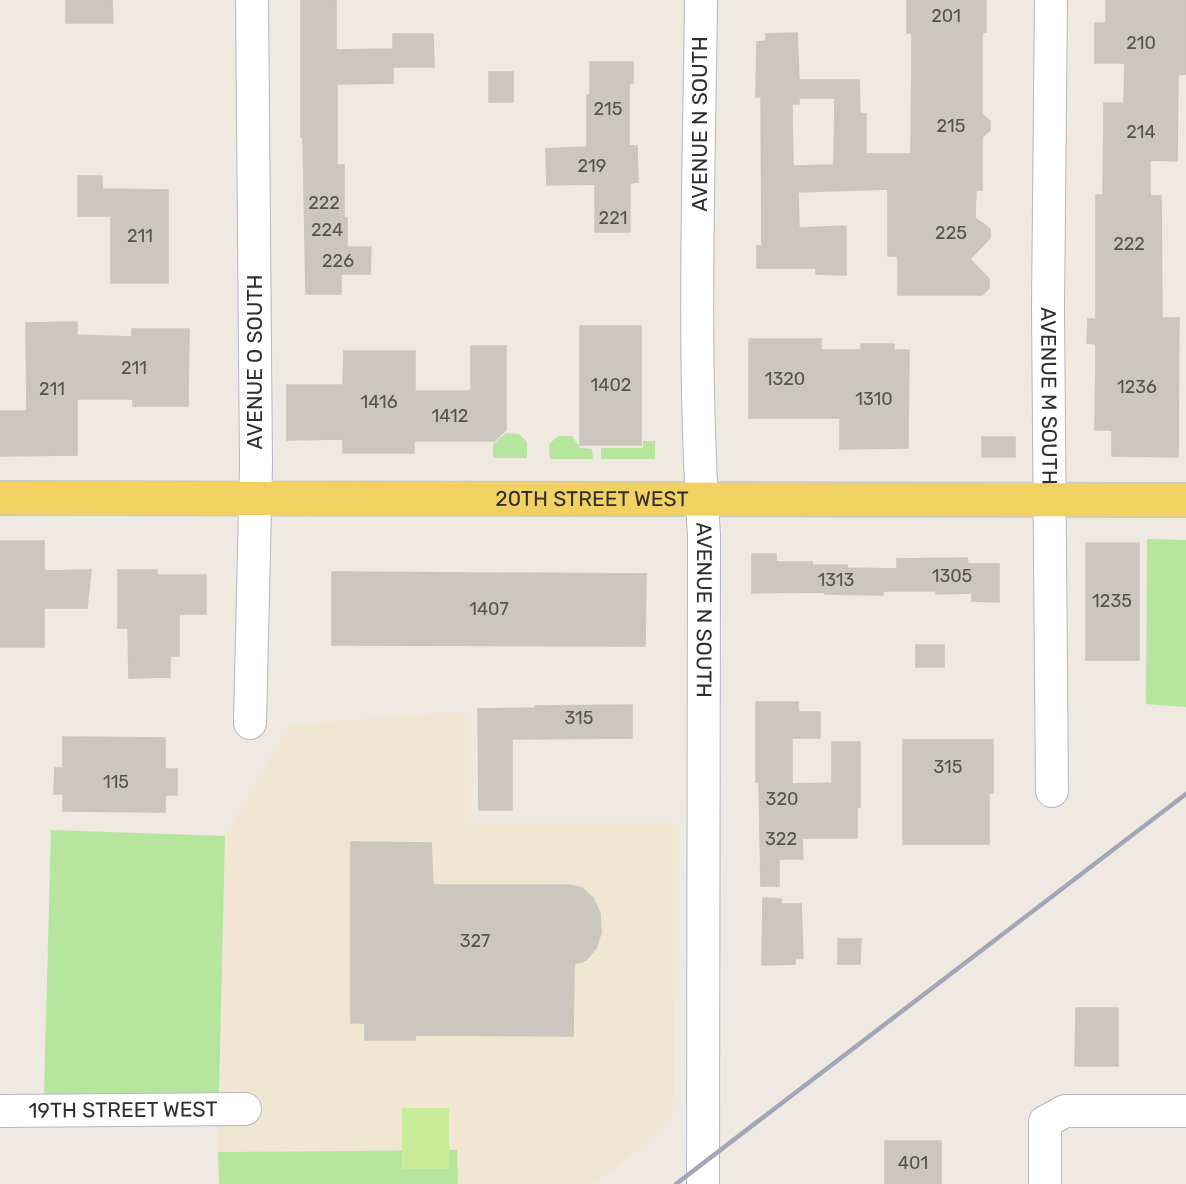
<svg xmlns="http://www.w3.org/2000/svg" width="1186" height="1184" font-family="Rubik,sans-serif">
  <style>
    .education { fill: #f0e6d1 }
    .green { fill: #b6e59e }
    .pitch { fill: #c9ec9a }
    .building { fill: #cbc7bf; stroke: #cbc5ba; stroke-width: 1.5; fill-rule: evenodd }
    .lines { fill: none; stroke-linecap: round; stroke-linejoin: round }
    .minor-casing { stroke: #b4b7c1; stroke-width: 34 }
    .major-casing { stroke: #c9c9c9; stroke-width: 36 }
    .minor { stroke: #fff; stroke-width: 32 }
    .major { stroke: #f2d163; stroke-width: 33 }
    .rail { stroke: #a3a6b8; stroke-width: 4.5 }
    .labels { text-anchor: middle; stroke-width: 6; stroke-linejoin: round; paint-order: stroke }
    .number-label { font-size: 18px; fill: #555452 }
    .street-label { font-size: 21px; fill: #2e2e2e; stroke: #fff }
  </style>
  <rect width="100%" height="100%" fill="#efe9e1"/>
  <path class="education" d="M 467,711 L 469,823 L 677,823 L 673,1114 L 643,1146 L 593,1184 L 458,1184 L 457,1150 L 218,1152 L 225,836 L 289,725 Z"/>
  <path class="green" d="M 506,433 L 519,434 L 527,442 L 527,458 L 493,458 L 493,444 Z
    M 558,436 L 572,436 L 580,448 L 592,449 L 593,459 L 550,459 L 549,444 Z
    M 643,441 L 655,441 L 655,459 L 601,459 L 601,448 L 643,448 Z
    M 1147,539 L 1186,540 L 1186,707 L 1146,704 Z
    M 51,830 L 225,836 L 219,1093 L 44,1094 Z
    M 457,1150 L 458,1184 L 219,1184 L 218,1152 Z"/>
  <path class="pitch" d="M 402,1108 L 449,1108 L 449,1169 L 402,1169 Z"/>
  <path class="building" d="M 66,0 L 112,0 L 113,23 L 66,23 Z
    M 301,0 L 336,0 L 336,50 L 393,49 L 393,34 L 433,34 L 434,67 L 393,67 L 393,83 L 337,84 L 337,165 L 344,165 L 344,218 L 347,218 L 347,247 L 371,247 L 370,274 L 341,274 L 341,294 L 306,294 L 303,137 L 301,137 Z
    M 907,0 L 986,0 L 986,32 L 982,32 L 982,114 L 990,121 L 990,130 L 982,137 L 982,190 L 976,190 L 975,218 L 990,229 L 990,238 L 970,259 L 989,279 L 989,288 L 982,295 L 898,295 L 898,256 L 888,256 L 888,189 L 798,192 L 799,228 L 846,226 L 846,275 L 816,274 L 816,268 L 757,268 L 757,246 L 762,246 L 761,97 L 756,97 L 757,42 L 766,41 L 766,34 L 797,33 L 799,80 L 859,80 L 860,114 L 866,114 L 866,154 L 911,154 L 912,33 L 907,33 ZM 799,98 L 835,98 L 834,165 L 793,166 L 792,104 L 799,104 Z
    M 1106,0 L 1186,0 L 1186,74 L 1178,75 L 1177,161 L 1150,160 L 1150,196 L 1161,196 L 1162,318 L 1179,318 L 1178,457 L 1112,456 L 1112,430 L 1095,430 L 1096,344 L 1087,343 L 1088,319 L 1096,319 L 1096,195 L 1103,195 L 1104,103 L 1124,103 L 1125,63 L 1095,63 L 1095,23 L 1106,23 Z
    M 590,62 L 633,62 L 633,83 L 629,83 L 629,146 L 637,146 L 638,182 L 630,183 L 630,232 L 595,232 L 595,184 L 547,185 L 546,149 L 587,147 L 587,95 L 590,95 Z
    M 489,72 L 513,72 L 513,102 L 489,102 Z
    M 78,176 L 102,176 L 102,189 L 168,190 L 168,283 L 111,283 L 111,216 L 78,216 Z
    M 77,322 L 77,335 L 132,337 L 132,329 L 189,329 L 188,406 L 133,406 L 133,399 L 77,399 L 77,455 L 0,456 L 0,411 L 27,411 L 26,323 Z
    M 580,326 L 641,326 L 641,445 L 580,445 Z
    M 749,339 L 821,339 L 821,350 L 861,350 L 861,344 L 894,344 L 894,350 L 909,350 L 908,448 L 840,449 L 840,418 L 749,418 Z
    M 471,346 L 506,346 L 506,430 L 494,441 L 414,441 L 414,453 L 343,453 L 343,439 L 287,440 L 287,385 L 343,385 L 344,351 L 415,351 L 415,391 L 471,391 Z
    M 982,437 L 1015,437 L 1015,457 L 982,457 Z
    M 0,541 L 44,541 L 44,571 L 91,570 L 87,608 L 44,608 L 44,647 L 0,647 Z
    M 1086,543 L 1139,543 L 1139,660 L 1086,660 Z
    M 752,554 L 776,554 L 776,562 L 812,562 L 812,565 L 847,565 L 847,568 L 897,569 L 897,559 L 967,558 L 968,564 L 999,564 L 999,602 L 972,601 L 972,593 L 936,594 L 936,591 L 883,591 L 883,595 L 825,594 L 825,592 L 752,593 Z
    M 118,570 L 157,570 L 157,575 L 206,575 L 206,614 L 179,614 L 179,656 L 170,656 L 170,677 L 129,678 L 128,628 L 118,628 Z
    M 332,572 L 646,574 L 645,646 L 332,645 Z
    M 916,645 L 944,645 L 944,667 L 916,667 Z
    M 756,702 L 798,702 L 798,712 L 820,712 L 820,738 L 792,738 L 792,784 L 832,783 L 832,742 L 860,742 L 860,807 L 857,807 L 857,838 L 802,838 L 803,859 L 779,859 L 779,886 L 761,886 L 759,781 L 756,782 Z
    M 632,705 L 632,738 L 512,739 L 512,810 L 479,810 L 478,709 L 535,708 L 535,706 Z
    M 63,737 L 165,738 L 165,769 L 177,769 L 177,795 L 165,795 L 165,812 L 63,811 L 63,794 L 54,794 L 55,768 L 63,768 Z
    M 903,740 L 993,740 L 993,793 L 989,793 L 989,844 L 903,844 Z
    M 351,842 L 431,843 L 433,885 L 568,885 L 582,888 L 593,898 L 600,913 L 601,933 L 596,948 L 586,960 L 574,964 L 573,1036 L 415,1035 L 415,1040 L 365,1040 L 365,1023 L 351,1023 Z
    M 763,898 L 781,899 L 781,904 L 801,904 L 803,958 L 795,958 L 795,964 L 762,965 Z
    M 838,939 L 861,939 L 860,964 L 838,964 Z
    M 1076,1008 L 1118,1008 L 1118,1066 L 1075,1066 Z
    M 885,1141 L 941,1141 L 941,1184 L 885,1184 Z"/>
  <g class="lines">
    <defs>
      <g id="minor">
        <path id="s1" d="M 701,0 C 699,178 692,357 704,535 L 703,1184"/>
        <path id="s2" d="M 1051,0 L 1048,308 L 1052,791"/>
        <path d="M 250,723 L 256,465 L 252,0"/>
        <path id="s3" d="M 0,1111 L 245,1109"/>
        <path d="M 1045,1184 L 1045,1122 L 1065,1111 L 1186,1111"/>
      </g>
      <g id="major">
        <path id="s4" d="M 0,498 L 1186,500"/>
      </g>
    </defs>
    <use href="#minor" class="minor-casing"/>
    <use href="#major" class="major-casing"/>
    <use href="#minor" class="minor"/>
    <use href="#major" class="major"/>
    <path class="rail" d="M 676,1184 L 1186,794"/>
  </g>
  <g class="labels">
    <g class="number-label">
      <text x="946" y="22">201</text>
      <text x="1141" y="49">210</text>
      <text x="608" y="115">215</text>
      <text x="951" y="132">215</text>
      <text x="1141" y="138">214</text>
      <text x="592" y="172">219</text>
      <text x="324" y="209">222</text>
      <text x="613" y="224">221</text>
      <text x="327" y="236">224</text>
      <text x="951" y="239">225</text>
      <text x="140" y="242">211</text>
      <text x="1129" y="250">222</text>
      <text x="338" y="267">226</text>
      <text x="134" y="374">211</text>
      <text x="785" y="385">1320</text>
      <text x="611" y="391">1402</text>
      <text x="1137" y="393">1236</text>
      <text x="52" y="395">211</text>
      <text x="874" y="405">1310</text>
      <text x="379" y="408">1416</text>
      <text x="450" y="422">1412</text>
      <text x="952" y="582">1305</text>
      <text x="836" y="586">1313</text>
      <text x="1112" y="607">1235</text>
      <text x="489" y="615">1407</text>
      <text x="579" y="724">315</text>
      <text x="948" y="773">315</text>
      <text x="116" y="788">115</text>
      <text x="782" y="805">320</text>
      <text x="781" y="845">322</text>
      <text x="475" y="947">327</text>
      <text x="913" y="1169">401</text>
    </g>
    <g class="street-label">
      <text transform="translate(700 124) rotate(-90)" y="7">AVENUE N SOUTH</text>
      <text transform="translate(255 362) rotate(-90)" y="7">AVENUE O SOUTH</text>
      <text dy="7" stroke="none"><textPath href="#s2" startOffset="396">AVENUE M SOUTH</textPath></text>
      <text dy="7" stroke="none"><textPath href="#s4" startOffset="592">20TH STREET WEST</textPath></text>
      <text dy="7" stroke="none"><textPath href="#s1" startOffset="610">AVENUE N SOUTH</textPath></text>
      <text dy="7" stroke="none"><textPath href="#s3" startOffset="123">19TH STREET WEST</textPath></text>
    </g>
  </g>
</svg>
